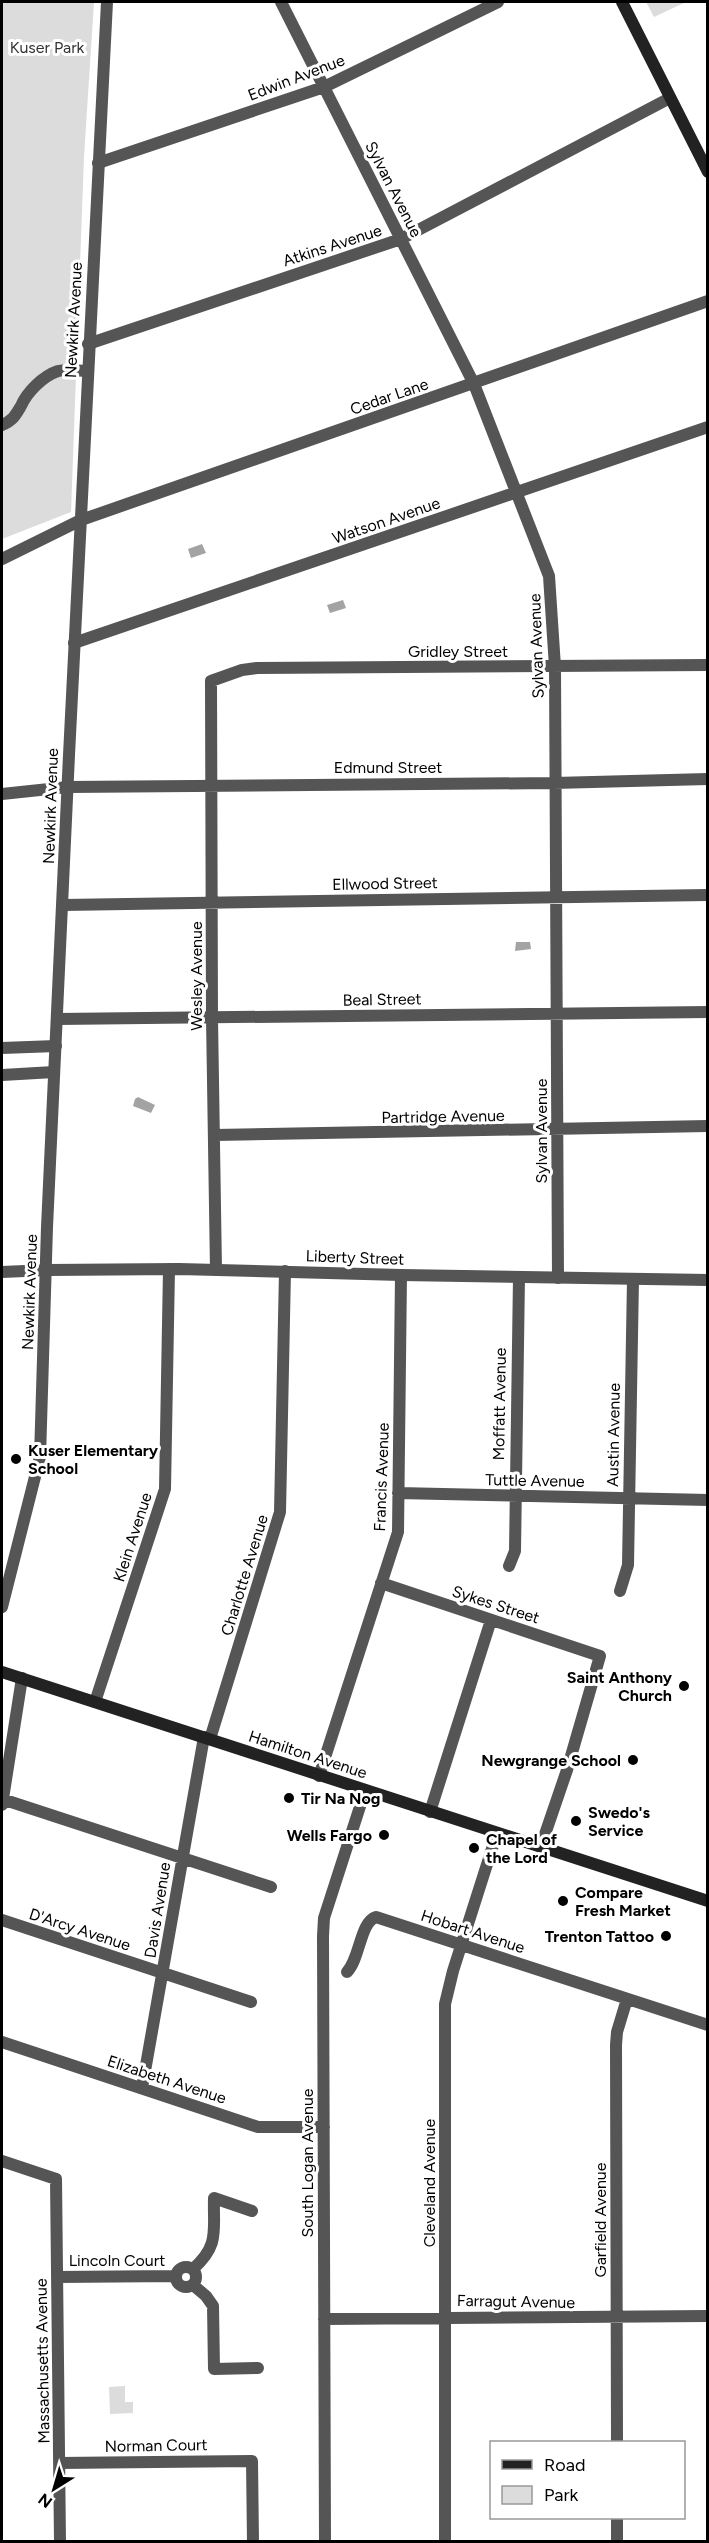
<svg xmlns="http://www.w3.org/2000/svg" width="709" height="2543" font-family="Figtree,sans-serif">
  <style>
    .green { fill: #dcdcdc }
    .water { fill: #a3a3a3 }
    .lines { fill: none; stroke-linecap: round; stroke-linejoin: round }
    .minor { stroke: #555; stroke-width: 12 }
    .tertiary { stroke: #555; stroke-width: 12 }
    .secondary { stroke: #222; stroke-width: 12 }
    .poi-dot { fill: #000; stroke: #fff; stroke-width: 2 }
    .labels { text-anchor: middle; stroke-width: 6; stroke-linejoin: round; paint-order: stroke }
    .park-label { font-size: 16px; fill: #333; stroke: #fff }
    .street-label { font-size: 16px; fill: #000; stroke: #fff }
    .poi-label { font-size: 16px; font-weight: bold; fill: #000; stroke: #fff; text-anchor: start }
  </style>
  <rect width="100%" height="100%" fill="#fff"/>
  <path class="green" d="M 2,2 L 94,2 L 84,157 L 71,512 L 2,539 Z
    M 646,2 L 686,2 L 654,17 Z
    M 125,2386 L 125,2402 L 133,2402 L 133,2413 L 110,2414 L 109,2387 Z"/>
  <path class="water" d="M 202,544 L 206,553 L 191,558 L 188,549 Z
    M 343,600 L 346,608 L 330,613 L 327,605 Z
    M 516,942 L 530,942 L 531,949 L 515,951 Z
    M 138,1097 L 155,1105 L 151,1113 L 133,1106 L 135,1099 Z"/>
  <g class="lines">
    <path class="minor" d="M 281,2 L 474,384 L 549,576 L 555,667 L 558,1278
      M 98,163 L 324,87 L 498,2
      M 88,344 L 401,239 L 670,98
      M 2,425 C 13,420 15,416 21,406 C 27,392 43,376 58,371 C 67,369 78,371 87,371
      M 74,643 L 708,427
      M 2,794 L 68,787 L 554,783 L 708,779
      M 63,905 L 708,895
      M 57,1019 L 708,1012
      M 2,1048 L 56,1046
      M 2,1075 L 54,1072
      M 215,1135 L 708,1126
      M 216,1270 L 212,1018 L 211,681 L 242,670 L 257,668 L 708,665
      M 398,1493 L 708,1500
      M 509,1566 L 515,1551 L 519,1277
      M 381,1583 L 600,1656 L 567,1770 L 541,1846
      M 620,1591 L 628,1565 L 633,1279
      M 95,1702 L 165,1489 L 169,1269
      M 210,1739 L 280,1512 L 285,1271
      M 319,1776 L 398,1532 L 401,1275
      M 2,1799 L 271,1887
      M 2,1805 L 22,1678
      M 430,1812 L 491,1620
      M 2,1920 L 251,2002
      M 347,1972 C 360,1959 360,1922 376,1917 L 708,2025
      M 2,2042 L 258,2127 L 324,2127
      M 142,2088 L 204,1737
      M 2,2161 L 56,2179 L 60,2542
      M176 2277a10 10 0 1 1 20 0a10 10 0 1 1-20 0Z
      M 193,2269 C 220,2245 213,2231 214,2198 L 252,2211
      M 57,2277 L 176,2276
      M 193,2285 L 206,2296 L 213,2306 L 214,2369 L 258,2368
      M 324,2319 L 708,2316
      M 617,2442 L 616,2045 L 617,2032 L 627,1999
      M 59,2463 L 252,2461 L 253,2542
      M 325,2542 L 323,1936 L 324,1918 L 365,1791
      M 445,2542 L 445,2004 L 453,1971 L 497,1833
      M 617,2542 L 617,2518"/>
    <path class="tertiary" d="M 2,559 L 81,520 L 708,301
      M 2,1272 L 47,1270 L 179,1269 L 401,1275 L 708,1280
      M 2,1607 L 40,1457 L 47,1227 L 69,755 L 107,2"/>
    <path class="secondary" d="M 622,2 L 708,172
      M 2,1672 L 708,1901"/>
  </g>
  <g class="poi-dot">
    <circle cx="16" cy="1459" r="6"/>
    <circle cx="684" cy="1686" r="6"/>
    <circle cx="633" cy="1760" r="6"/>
    <circle cx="289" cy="1798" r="6"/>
    <circle cx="576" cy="1821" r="6"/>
    <circle cx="384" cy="1835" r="6"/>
    <circle cx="474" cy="1848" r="6"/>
    <circle cx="563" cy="1901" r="6"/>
    <circle cx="666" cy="1936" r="6"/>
  </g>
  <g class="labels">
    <g class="park-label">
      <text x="47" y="53">Kuser Park</text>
    </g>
    <g class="street-label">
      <text transform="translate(296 77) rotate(-21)" y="6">Edwin Avenue</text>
      <text transform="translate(394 189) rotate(63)" y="6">Sylvan Avenue</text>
      <text transform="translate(332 245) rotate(-18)" y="6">Atkins Avenue</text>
      <text transform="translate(73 320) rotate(-87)" y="6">Newkirk Avenue</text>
      <text transform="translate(389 396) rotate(-19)" y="6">Cedar Lane</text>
      <text transform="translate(386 520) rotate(-19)" y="6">Watson Avenue</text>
      <text transform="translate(536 646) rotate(-92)" y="6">Sylvan Avenue</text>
      <text x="458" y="657">Gridley Street</text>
      <text x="388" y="773">Edmund Street</text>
      <text transform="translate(50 806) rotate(-88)" y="6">Newkirk Avenue</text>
      <text transform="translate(385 883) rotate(-1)" y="6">Ellwood Street</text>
      <text transform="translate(196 976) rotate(-90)" y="6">Wesley Avenue</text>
      <text transform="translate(382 999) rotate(-1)" y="6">Beal Street</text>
      <text transform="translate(443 1116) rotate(-1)" y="6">Partridge Avenue</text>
      <text transform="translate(541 1131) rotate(-90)" y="6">Sylvan Avenue</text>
      <text transform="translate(355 1257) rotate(2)" y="6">Liberty Street</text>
      <text transform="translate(29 1292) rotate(-88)" y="6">Newkirk Avenue</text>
      <text transform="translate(499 1404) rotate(-89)" y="6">Moffatt Avenue</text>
      <text transform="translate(613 1435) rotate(-89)" y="6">Austin Avenue</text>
      <text transform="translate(381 1477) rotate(-88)" y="6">Francis Avenue</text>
      <text transform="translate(535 1480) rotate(1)" y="6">Tuttle Avenue</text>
      <text transform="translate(132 1537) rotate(-72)" y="6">Klein Avenue</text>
      <text transform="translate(244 1575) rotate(-73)" y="6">Charlotte Avenue</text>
      <text transform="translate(496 1604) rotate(18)" y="6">Sykes Street</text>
      <text transform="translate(308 1754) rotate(18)" y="6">Hamilton Avenue</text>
      <text transform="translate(157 1910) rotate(-81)" y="6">Davis Avenue</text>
      <text transform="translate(80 1929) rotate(18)" y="6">D'Arcy Avenue</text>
      <text transform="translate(473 1931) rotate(18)" y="6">Hobart Avenue</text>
      <text transform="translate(167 2079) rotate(18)" y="6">Elizabeth Avenue</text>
      <text transform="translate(307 2163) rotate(-90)" y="6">South Logan Avenue</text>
      <text transform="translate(429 2183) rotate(-90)" y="6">Cleveland Avenue</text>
      <text transform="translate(600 2220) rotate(-90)" y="6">Garfield Avenue</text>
      <text x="117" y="2266">Lincoln Court</text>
      <text transform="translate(516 2301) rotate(1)" y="6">Farragut Avenue</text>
      <text transform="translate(42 2361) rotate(-91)" y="6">Massachusetts Avenue</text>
      <text transform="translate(156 2445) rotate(-1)" y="6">Norman Court</text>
    </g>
    <g class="poi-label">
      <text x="28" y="1456">Kuser Elementary<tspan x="28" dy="18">School</tspan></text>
      <text x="672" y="1683" text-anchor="end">Saint Anthony<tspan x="672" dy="18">Church</tspan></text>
      <text x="621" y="1766" text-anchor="end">Newgrange School</text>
      <text x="301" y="1804">Tir Na Nog</text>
      <text x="588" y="1818">Swedo's<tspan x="588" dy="18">Service</tspan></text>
      <text x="372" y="1841" text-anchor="end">Wells Fargo</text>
      <text x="486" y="1845">Chapel of<tspan x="486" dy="18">the Lord</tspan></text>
      <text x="575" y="1898">Compare<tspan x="575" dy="18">Fresh Market</tspan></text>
      <text x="654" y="1942" text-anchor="end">Trenton Tattoo</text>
    </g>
  </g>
  <rect width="709" height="2543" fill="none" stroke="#000000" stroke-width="6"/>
  <rect x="490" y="2441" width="195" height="78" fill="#ffffff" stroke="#999999" stroke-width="1.5"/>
  <rect x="502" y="2460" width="30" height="9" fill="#222222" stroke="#999999" stroke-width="1.5"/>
  <text x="544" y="2471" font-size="18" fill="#000000">Road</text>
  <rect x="502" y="2486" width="30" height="18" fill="#dcdcdc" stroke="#999999" stroke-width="1.5"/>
  <text x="544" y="2501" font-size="18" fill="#000000">Park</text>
  <g transform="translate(54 2489) rotate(217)" stroke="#ffffff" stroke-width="4.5" paint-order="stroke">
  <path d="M0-4.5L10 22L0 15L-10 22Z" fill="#000000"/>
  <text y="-9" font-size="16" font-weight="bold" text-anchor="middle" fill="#000000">N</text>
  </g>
</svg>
